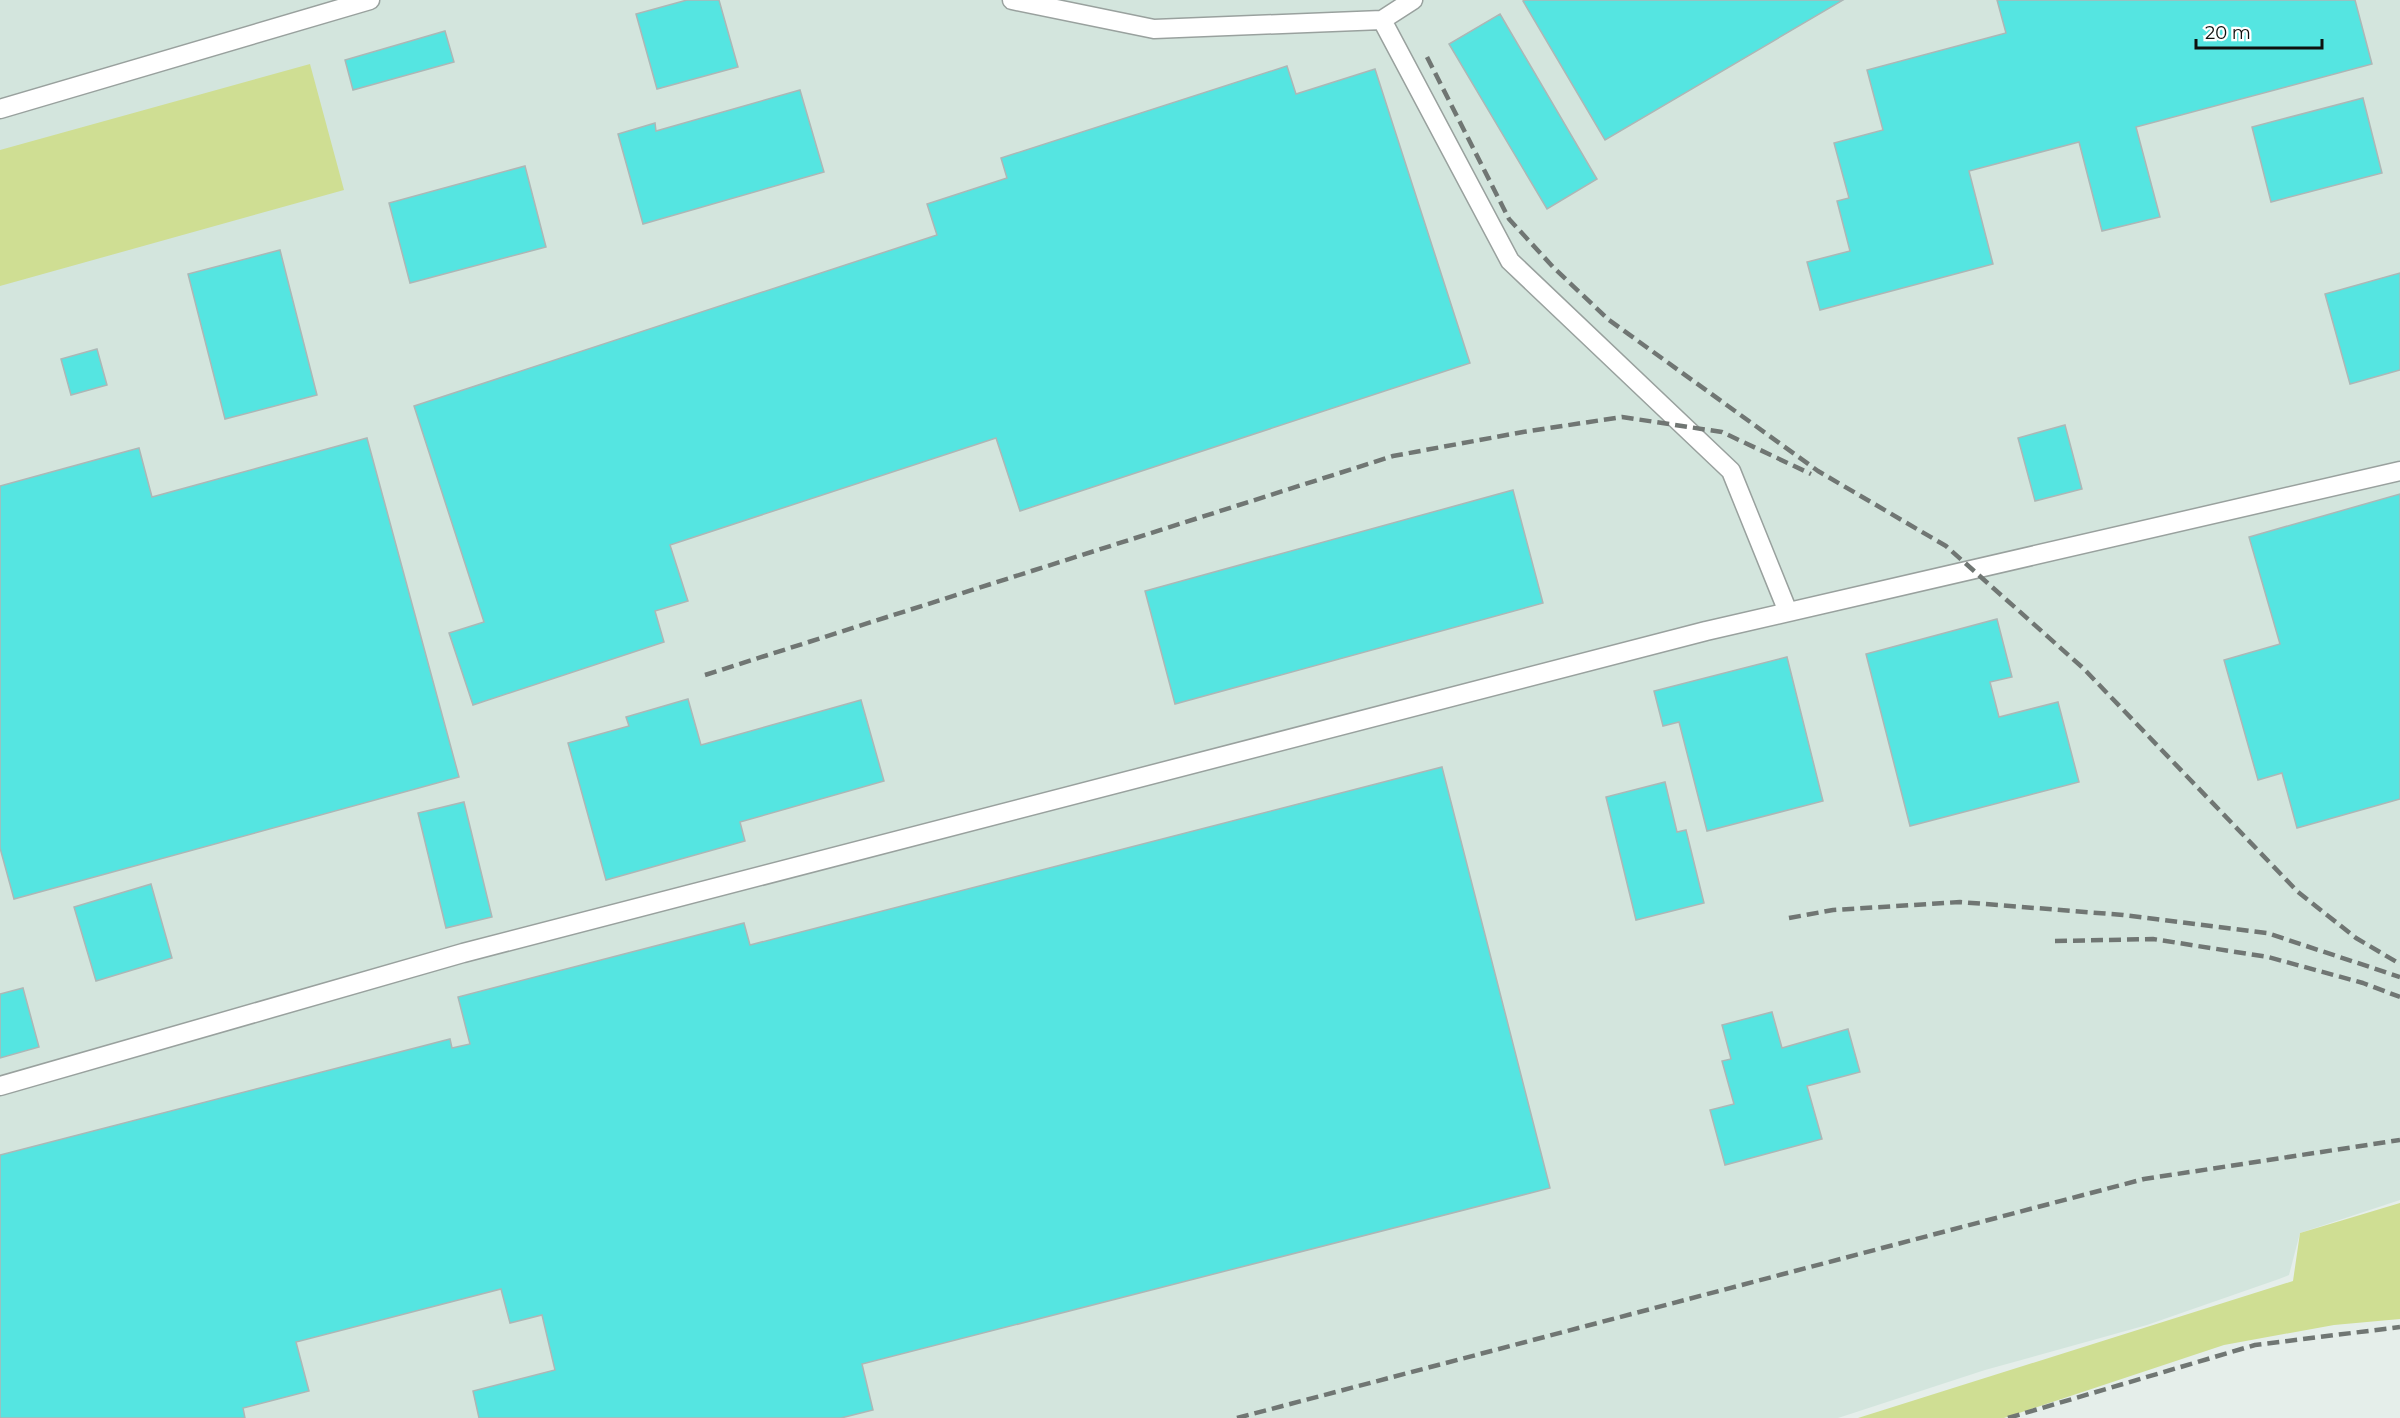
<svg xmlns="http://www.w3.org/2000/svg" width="2400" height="1418" font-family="Montserrat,sans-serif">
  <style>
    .built { fill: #d3e5dd }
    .green { fill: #cfde93 }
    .building { fill: #55e5e1; stroke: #adb7b6; stroke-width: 1.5 }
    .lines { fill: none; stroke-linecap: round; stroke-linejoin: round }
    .lane-casing { stroke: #99a19e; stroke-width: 21 }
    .lane { stroke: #fff; stroke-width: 18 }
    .rail { stroke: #707673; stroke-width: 4.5; stroke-dasharray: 12 6; stroke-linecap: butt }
  </style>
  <rect width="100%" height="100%" fill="#e5eeea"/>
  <path class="built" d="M 0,0 L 2400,0 L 2400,1200 L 2300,1233 L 2289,1275 L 2279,1279 L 2147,1325 L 1985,1370 L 1838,1418 L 0,1418 Z"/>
  <path class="green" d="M 310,64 L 344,190 L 0,286 L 0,150 Z
    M 2400,1203 L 2400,1319 L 2334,1325 L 2224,1345 L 2004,1418 L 1858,1418 L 2293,1281 L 2300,1233 Z"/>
  <path class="building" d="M 687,0 L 719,0 L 738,67 L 657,89 L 636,14 Z
    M 1525,0 L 1843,0 L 1605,140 L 1523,1 Z
    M 1997,0 L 2355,0 L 2372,64 L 2136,127 L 2160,217 L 2102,231 L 2079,142 L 1969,171 L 1993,264 L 1820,310 L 1807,262 L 1850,251 L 1837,201 L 1849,198 L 1834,143 L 1883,130 L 1867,70 L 2006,33 Z
    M 1500,14 L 1597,179 L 1547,209 L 1449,44 Z
    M 445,31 L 454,62 L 353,90 L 345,60 Z
    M 1287,66 L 1296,94 L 1375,69 L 1470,363 L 1020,511 L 996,438 L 670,545 L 688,601 L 655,611 L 664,642 L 473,705 L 449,633 L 484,622 L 414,406 L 937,235 L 927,204 L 1007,178 L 1001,158 Z
    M 800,90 L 824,172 L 643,224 L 618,134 L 655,123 L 656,131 Z
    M 2363,98 L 2382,173 L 2271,202 L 2252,127 Z
    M 525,166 L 546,247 L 410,283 L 389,203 Z
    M 280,250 L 317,395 L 225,419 L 188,274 Z
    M 2400,273 L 2400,370 L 2350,384 L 2325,294 Z
    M 97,349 L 107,385 L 71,395 L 61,359 Z
    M 2065,425 L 2082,489 L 2035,501 L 2018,438 Z
    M 367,438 L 459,777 L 14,899 L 0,848 L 0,486 L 139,448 L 152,497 Z
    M 1513,490 L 1543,603 L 1175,704 L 1145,591 Z
    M 2400,494 L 2400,799 L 2297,828 L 2282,773 L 2258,780 L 2224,660 L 2280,644 L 2249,537 Z
    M 1997,619 L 2012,677 L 1990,682 L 1999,717 L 2058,702 L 2079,782 L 1910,826 L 1866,654 Z
    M 1787,657 L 1823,801 L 1707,831 L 1679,722 L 1663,726 L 1654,691 Z
    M 688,699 L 701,745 L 861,700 L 884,781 L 740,822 L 745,841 L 606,880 L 568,743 L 629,726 L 626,717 Z
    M 1442,767 L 1550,1188 L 862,1364 L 873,1410 L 841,1418 L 479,1418 L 473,1391 L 555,1370 L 542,1315 L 510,1323 L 501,1289 L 296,1342 L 309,1391 L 243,1408 L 245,1418 L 0,1418 L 0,1155 L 450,1039 L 452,1048 L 470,1044 L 458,997 L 744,923 L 750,945 Z
    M 1665,782 L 1677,832 L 1686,830 L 1704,903 L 1636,920 L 1606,797 Z
    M 464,802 L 492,917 L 446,928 L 418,813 Z
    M 151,884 L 172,958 L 96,981 L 74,907 Z
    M 23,988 L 39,1047 L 0,1058 L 0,994 Z
    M 1772,1012 L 1782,1048 L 1848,1029 L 1860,1072 L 1807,1086 L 1822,1139 L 1725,1165 L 1710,1110 L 1734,1104 L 1722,1061 L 1731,1059 L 1722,1025 Z"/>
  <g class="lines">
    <defs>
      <path id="lane" d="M 1012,0 L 1154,29 L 1382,20 L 1510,261 L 1731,471 L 1788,612
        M 1382,20 L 1413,0
        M 0,109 L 370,0
        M 0,1086 L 463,953 L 1706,631 L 2400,471"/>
    </defs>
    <use href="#lane" class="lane-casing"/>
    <use href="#lane" class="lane"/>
    <path class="rail" d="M 1427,57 L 1509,219 L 1554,268 L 1609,320 L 1818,471 L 1946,546 L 2083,668 L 2298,892 L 2356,938 L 2400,964
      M 705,675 L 1393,456 L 1523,432 L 1622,417 L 1722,432 L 1811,474
      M 1789,918 L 1833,910 L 1960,902 L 2123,915 L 2267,933 L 2400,977
      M 2055,941 L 2153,939 L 2268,957 L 2363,983 L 2400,997
      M 1237,1418 L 2144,1179 L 2400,1140
      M 2008,1418 L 2255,1345 L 2400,1327"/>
  </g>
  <path d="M2196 39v9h126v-9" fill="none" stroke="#0e110f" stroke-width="3"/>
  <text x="2205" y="39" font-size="18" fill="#0e110f" stroke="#ffffff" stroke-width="4.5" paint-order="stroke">20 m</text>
</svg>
